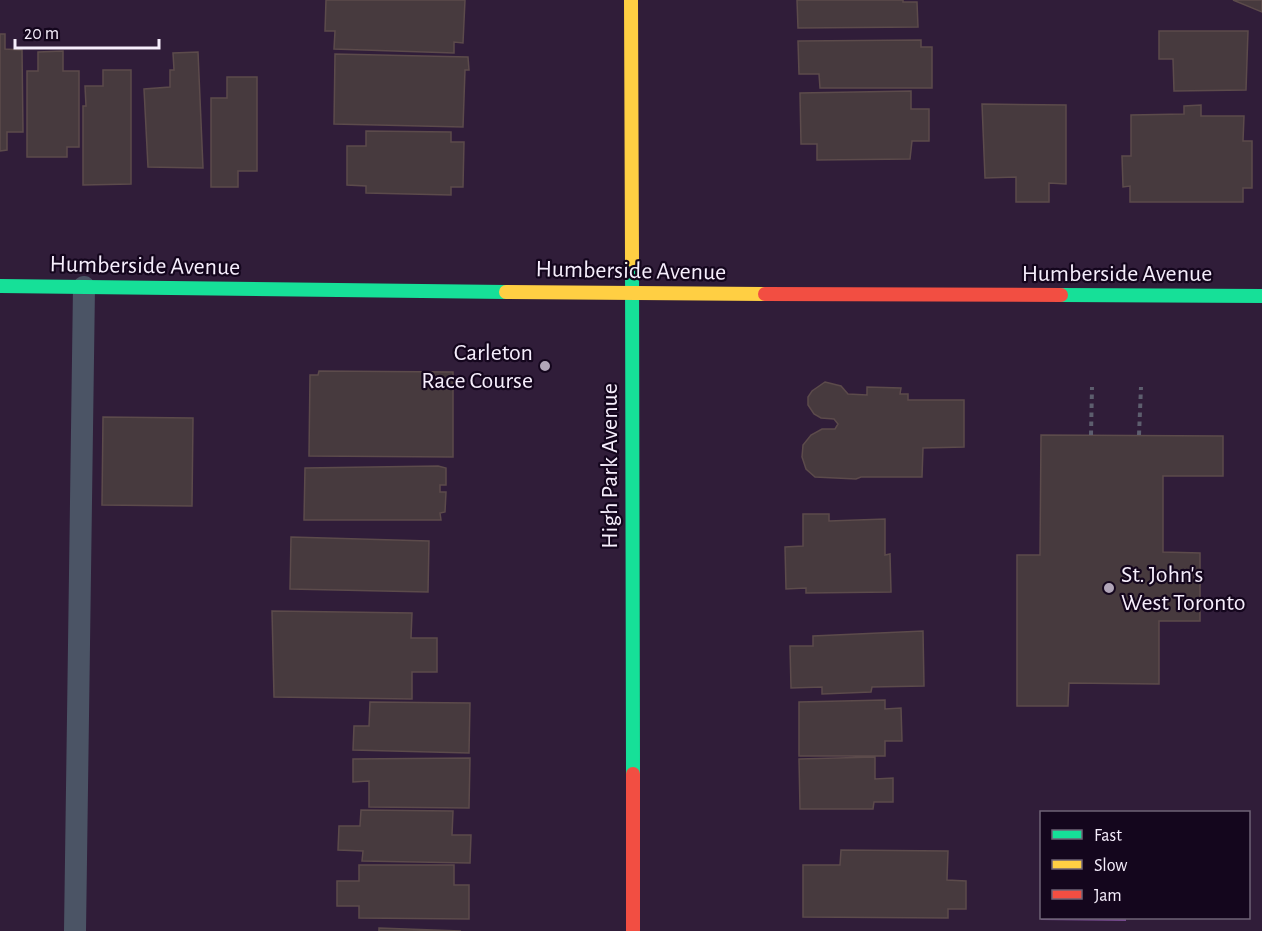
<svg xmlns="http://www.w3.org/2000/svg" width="1262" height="931" font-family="'Alegreya Sans',sans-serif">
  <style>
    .water { fill: #764a8f }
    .building { fill: #473a3e; stroke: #5c4b4b; stroke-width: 1.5 }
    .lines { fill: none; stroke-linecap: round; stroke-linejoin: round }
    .path { stroke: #5d5e6e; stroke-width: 4; stroke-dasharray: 4.5 4.5; stroke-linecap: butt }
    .lane { stroke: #4b5465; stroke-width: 22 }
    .fast { stroke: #16e098; stroke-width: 14 }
    .slow { stroke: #ffcf43; stroke-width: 14 }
    .jam { stroke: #f24e42; stroke-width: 14 }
    .poi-dot { fill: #b1a5b8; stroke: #14061d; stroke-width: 2 }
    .labels { text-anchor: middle; stroke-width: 4.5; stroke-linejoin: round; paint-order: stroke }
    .street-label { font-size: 24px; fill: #f6eefc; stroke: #14061d }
    .poi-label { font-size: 24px; fill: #f6eefc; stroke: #14061d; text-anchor: end }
  </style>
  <rect width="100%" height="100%" fill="#301d39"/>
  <path class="water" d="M 1041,877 L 1042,918 L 1126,918 L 1126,921 L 1041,920 Z"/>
  <path class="building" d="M 326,0 L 465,0 L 463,43 L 454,42 L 454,53 L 334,49 L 335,31 L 325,31 Z
    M 797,0 L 903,0 L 903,2 L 917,2 L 918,27 L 798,28 Z
    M 1233,0 L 1262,0 L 1262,12 Z
    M 1159,31 L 1248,31 L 1246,90 L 1174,91 L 1173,59 L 1159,59 Z
    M 0,34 L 5,34 L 5,49 L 22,50 L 23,132 L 7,132 L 7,150 L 0,151 Z
    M 921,40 L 921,47 L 932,47 L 932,88 L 820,88 L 819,74 L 799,74 L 798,41 Z
    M 63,51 L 63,71 L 79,71 L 79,147 L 67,147 L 67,157 L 27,157 L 27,71 L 38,71 L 38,52 Z
    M 198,52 L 203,168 L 148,167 L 144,89 L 170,87 L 170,70 L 174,70 L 173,53 Z
    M 335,54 L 468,57 L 469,70 L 465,70 L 463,127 L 334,124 Z
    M 103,70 L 131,70 L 131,184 L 83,185 L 83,106 L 86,106 L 85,86 L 103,86 Z
    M 227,77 L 257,77 L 257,171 L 238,171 L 238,187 L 211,187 L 211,98 L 227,98 Z
    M 911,91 L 911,109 L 929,109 L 929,141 L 912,141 L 910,159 L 817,160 L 817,144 L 801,144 L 800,93 Z
    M 982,104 L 1066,105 L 1066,184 L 1049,183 L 1049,202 L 1016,202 L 1016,177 L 985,178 Z
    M 1201,105 L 1201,116 L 1244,116 L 1243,141 L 1252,141 L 1252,188 L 1243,188 L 1243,202 L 1130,202 L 1130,186 L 1123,187 L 1122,156 L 1131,156 L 1131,115 L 1184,114 L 1184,106 Z
    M 366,131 L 451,132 L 451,142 L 464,142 L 463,187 L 451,187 L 451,195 L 366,193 L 366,186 L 347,185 L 347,146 L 366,146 Z
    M 319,371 L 453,372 L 453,457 L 309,456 L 310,375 L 318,375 Z
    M 825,382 L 841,386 L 848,394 L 867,395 L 867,387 L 901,388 L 900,394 L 908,394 L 908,400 L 964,400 L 964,447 L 923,448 L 922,477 L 861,477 L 856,479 L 815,477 L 806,469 L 802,457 L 803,445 L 811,435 L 822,429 L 835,429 L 838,424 L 834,419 L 821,418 L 814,414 L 808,405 L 808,397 L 812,391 Z
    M 103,417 L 193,418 L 192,506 L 102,505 Z
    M 1041,435 L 1223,436 L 1223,476 L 1163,476 L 1163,552 L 1200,553 L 1200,621 L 1159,621 L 1159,684 L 1069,683 L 1068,706 L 1017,706 L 1017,555 L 1040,555 Z
    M 438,466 L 446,468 L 446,485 L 440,485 L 440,492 L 446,492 L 445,512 L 440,513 L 441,520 L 304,520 L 305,468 Z
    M 803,514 L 829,514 L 829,521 L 885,519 L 885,555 L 890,554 L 891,592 L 806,593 L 806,588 L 786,589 L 785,547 L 803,546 Z
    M 291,537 L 429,541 L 428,592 L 290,589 Z
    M 272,611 L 412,613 L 411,638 L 437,638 L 437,672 L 412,672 L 412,699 L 274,697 Z
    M 923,631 L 924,686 L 872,687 L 871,692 L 822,694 L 822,687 L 791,688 L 790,646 L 813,646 L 813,636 Z
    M 885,700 L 885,709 L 901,708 L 902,741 L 885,741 L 885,756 L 799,756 L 799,702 Z
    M 370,702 L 470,703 L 469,753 L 353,750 L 354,726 L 369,726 Z
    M 875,757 L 875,779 L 893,778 L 893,802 L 874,802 L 873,809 L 800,809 L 799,759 Z
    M 470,758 L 469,808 L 369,807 L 369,781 L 353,782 L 353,759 Z
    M 361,810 L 453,811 L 452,835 L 471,835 L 470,863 L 362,861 L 363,851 L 338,850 L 339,826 L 360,826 Z
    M 841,850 L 948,851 L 947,880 L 966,881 L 966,909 L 948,909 L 948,918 L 803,917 L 803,865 L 840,865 Z
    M 359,865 L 454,865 L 454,885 L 469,885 L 469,919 L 359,918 L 359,906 L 337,906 L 337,881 L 359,881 Z
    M 379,928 L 461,931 L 379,931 Z"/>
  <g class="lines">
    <path class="path" d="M 1091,435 L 1092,387
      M 1139,435 L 1141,387"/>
    <path class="lane" d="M 75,931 L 84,287"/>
    <path class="fast" d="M 632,260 L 633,774
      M 0,286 L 506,292
      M 1061,295 L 1262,296"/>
    <path class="slow" d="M 631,0 L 632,260
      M 506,292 L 765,294"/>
    <path class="jam" d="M 765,294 L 1061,295
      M 633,774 L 633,931"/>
  </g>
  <g class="poi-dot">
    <circle cx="545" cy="366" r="6"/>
    <circle cx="1109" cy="588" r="6"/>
  </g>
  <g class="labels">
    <g class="street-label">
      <text transform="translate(145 265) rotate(1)" y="8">Humberside Avenue</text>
      <text transform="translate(631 270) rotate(1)" y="8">Humberside Avenue</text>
      <text x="1117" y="281">Humberside Avenue</text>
      <text transform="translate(609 466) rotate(-90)" y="8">High Park Avenue</text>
    </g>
    <g class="poi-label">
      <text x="533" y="360">Carleton<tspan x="533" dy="28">Race Course</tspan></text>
      <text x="1121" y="582" text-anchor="start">St. John's<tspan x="1121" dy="28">West Toronto</tspan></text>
    </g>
  </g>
  <rect x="1040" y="811" width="210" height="108" fill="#14061d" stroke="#6e6376" stroke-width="1.5"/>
  <rect x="1052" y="830" width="30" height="9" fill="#16e098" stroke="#6e6376" stroke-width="1.5"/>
  <text x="1094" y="841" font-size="18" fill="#f6eefc">Fast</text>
  <rect x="1052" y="860" width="30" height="9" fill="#ffcf43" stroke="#6e6376" stroke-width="1.5"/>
  <text x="1094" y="871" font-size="18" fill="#f6eefc">Slow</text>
  <rect x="1052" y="890" width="30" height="9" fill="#f24e42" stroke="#6e6376" stroke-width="1.5"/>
  <text x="1094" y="901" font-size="18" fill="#f6eefc">Jam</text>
  <path d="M15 39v9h144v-9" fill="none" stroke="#f6eefc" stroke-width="3"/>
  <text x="24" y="39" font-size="18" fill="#f6eefc" stroke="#14061d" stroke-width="4.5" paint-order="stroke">20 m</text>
</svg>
